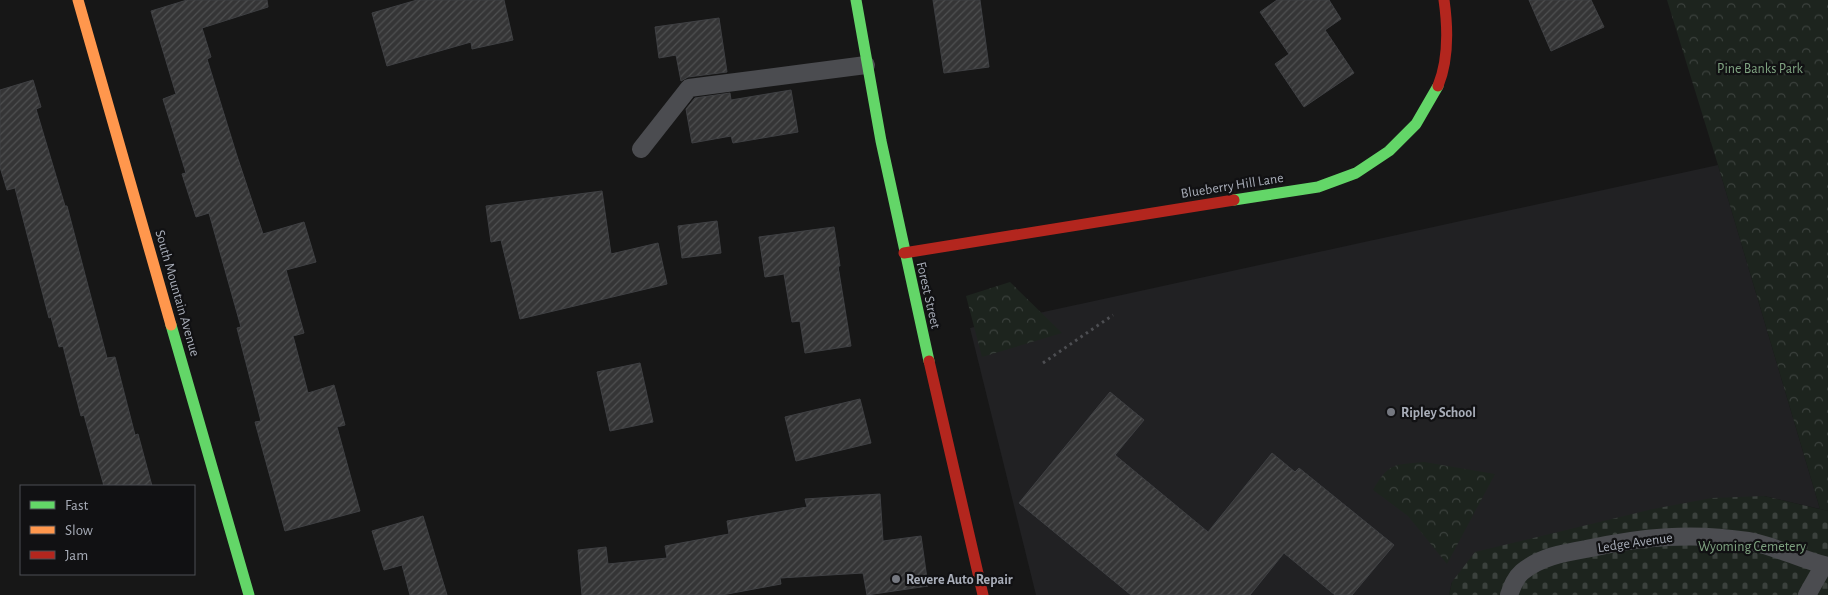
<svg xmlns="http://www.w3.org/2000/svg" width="1828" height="595" font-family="'Alegreya Sans',sans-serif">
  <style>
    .built { fill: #212123 }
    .cemetery { fill: url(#cemetery-stones) }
    .park { fill: url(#park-crowns) }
    .building { fill: url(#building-hatch); stroke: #3f4043 }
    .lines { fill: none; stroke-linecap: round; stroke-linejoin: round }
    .path { stroke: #4d4e52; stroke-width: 3; stroke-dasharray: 2.5 4; stroke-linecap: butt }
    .lane { stroke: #4b4c50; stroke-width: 18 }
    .fast { stroke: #63d668; stroke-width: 11 }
    .slow { stroke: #ff974d; stroke-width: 11 }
    .jam { stroke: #b3261e; stroke-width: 11 }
    .poi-dot { fill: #757880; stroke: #111113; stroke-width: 2 }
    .labels { text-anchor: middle; stroke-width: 4.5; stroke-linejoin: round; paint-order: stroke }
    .park-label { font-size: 14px; fill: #7fa381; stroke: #111113 }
    .street-label { font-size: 14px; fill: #a8adb8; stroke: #111113 }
    .poi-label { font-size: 14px; font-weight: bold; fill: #a8adb8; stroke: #111113; text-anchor: start }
  </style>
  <defs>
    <pattern id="cemetery-stones" width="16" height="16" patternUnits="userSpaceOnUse" patternTransform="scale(1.25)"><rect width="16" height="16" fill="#1d241e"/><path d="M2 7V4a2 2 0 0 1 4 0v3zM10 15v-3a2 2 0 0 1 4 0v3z" fill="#3b413d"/></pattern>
    <pattern id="park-crowns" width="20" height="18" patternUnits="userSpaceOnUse" patternTransform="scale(1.25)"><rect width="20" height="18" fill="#1d241e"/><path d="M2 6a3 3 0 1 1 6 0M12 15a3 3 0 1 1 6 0" fill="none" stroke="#3b413d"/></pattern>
    <pattern id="building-hatch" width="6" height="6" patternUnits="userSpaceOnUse" patternTransform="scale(1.25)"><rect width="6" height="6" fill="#353536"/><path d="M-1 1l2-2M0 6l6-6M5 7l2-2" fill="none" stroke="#4f5051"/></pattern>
  </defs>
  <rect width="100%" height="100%" fill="#171717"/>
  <path class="built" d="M 1718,165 L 1820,509 L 1764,496 L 1452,582 L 1449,595 L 1036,595 L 970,328 Z"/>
  <path class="cemetery" d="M 1764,496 L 1828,511 L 1828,595 L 1449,595 L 1452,582 L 1475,552 L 1653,509 L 1712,498 Z"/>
  <path class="park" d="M 1667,0 L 1828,0 L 1828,511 L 1820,509 L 1718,165 Z
    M 1010,282 L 1062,333 L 982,357 L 966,296 Z
    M 1424,462 L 1495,474 L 1447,564 L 1408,516 L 1373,490 C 1389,462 1394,465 1424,462 Z"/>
  <path class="building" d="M 187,0 L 267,0 L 268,7 L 202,28 L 211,57 L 207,59 L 237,156 L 263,234 L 304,222 L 316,262 L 286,270 L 304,333 L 293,336 L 308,393 L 334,385 L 345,425 L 337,427 L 360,511 L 285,531 L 255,422 L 261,421 L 237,328 L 241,327 L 209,213 L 196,217 L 182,174 L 186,173 L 163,99 L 176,94 L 151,11 Z
    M 417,0 L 504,0 L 513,40 L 472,49 L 471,42 L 387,66 L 372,13 Z
    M 933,0 L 980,0 L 989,67 L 944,73 Z
    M 1277,0 L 1329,0 L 1341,19 L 1325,30 L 1354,73 L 1304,107 L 1275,64 L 1289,54 L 1260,12 Z
    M 1529,0 L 1591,0 L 1604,27 L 1551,51 Z
    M 719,18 L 727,72 L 688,77 L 681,81 L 676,55 L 659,58 L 655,27 Z
    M 33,80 L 41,107 L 36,109 L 65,206 L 67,206 L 107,358 L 115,357 L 135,435 L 138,434 L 152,486 L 104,486 L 84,415 L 81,416 L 63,346 L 59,347 L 51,317 L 49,318 L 15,188 L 7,190 L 0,167 L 0,90 Z
    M 791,90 L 798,132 L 733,143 L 731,136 L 692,143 L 686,109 L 695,98 L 730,93 L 731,100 Z
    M 602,191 L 611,254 L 658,243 L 667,284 L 520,319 L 501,240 L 491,242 L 486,206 Z
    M 717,221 L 721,253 L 682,258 L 678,226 Z
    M 834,227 L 840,266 L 838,266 L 851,346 L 805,353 L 800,321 L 792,322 L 784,274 L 765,277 L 759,237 Z
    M 640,363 L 653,422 L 610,431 L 597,372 Z
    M 1110,392 L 1144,420 L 1115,455 L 1208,532 L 1272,453 L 1295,472 L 1299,468 L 1394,545 L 1352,595 L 1335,595 L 1284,553 L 1250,595 L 1131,595 L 1019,503 Z
    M 860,399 L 871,443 L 796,461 L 785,417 Z
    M 880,494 L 883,541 L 921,536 L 928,586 L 867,595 L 863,573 L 780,578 L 781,584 L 722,595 L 582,595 L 578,550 L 606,547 L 608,564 L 667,558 L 665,546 L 729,534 L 727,521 L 807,507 L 805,499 Z
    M 423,516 L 447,595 L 410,595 L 402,565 L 384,570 L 372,531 Z"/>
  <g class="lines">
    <path class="path" d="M 1043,363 L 1113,315"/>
    <path class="lane" d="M 641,149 L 689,88 L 866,65
      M 1509,595 C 1512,587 1515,578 1522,572 C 1540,557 1563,553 1586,549 C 1641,537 1692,532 1748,541 C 1776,546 1801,560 1828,566
      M 1807,595 L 1824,565"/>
    <path class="fast" d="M 856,0 L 881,141 L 929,361
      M 1234,200 L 1318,187 L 1356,173 L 1389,151 L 1416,124 L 1438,86
      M 171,325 L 249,595"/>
    <path class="slow" d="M 78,0 L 171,325"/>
    <path class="jam" d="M 1438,86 C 1449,59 1448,28 1444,0
      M 904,253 L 1234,200
      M 929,361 L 983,595"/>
  </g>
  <g class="poi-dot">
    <circle cx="1391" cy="412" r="5"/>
    <circle cx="896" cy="579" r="5"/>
  </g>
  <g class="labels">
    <g class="park-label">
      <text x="1760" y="73">Pine Banks Park</text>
      <text x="1752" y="551">Wyoming Cemetery</text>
    </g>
    <g class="street-label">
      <text transform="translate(1232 185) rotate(-9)" y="5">Blueberry Hill Lane</text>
      <text transform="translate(178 293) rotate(74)" y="5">South Mountain Avenue</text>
      <text transform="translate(929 295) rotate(77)" y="5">Forest Street</text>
      <text transform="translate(1635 542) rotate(-8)" y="5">Ledge Avenue</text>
    </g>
    <g class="poi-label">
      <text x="1401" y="417">Ripley School</text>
      <text x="906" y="584">Revere Auto Repair</text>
    </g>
  </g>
  <rect x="20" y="485" width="175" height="90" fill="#111113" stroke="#4d4f55"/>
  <rect x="30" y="501" width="25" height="8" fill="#63d668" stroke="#4d4f55"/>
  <text x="65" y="510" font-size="15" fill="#a8adb8">Fast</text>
  <rect x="30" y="526" width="25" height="8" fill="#ff974d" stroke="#4d4f55"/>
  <text x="65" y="535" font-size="15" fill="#a8adb8">Slow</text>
  <rect x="30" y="551" width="25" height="8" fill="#b3261e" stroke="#4d4f55"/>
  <text x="65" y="560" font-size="15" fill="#a8adb8">Jam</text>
</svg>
